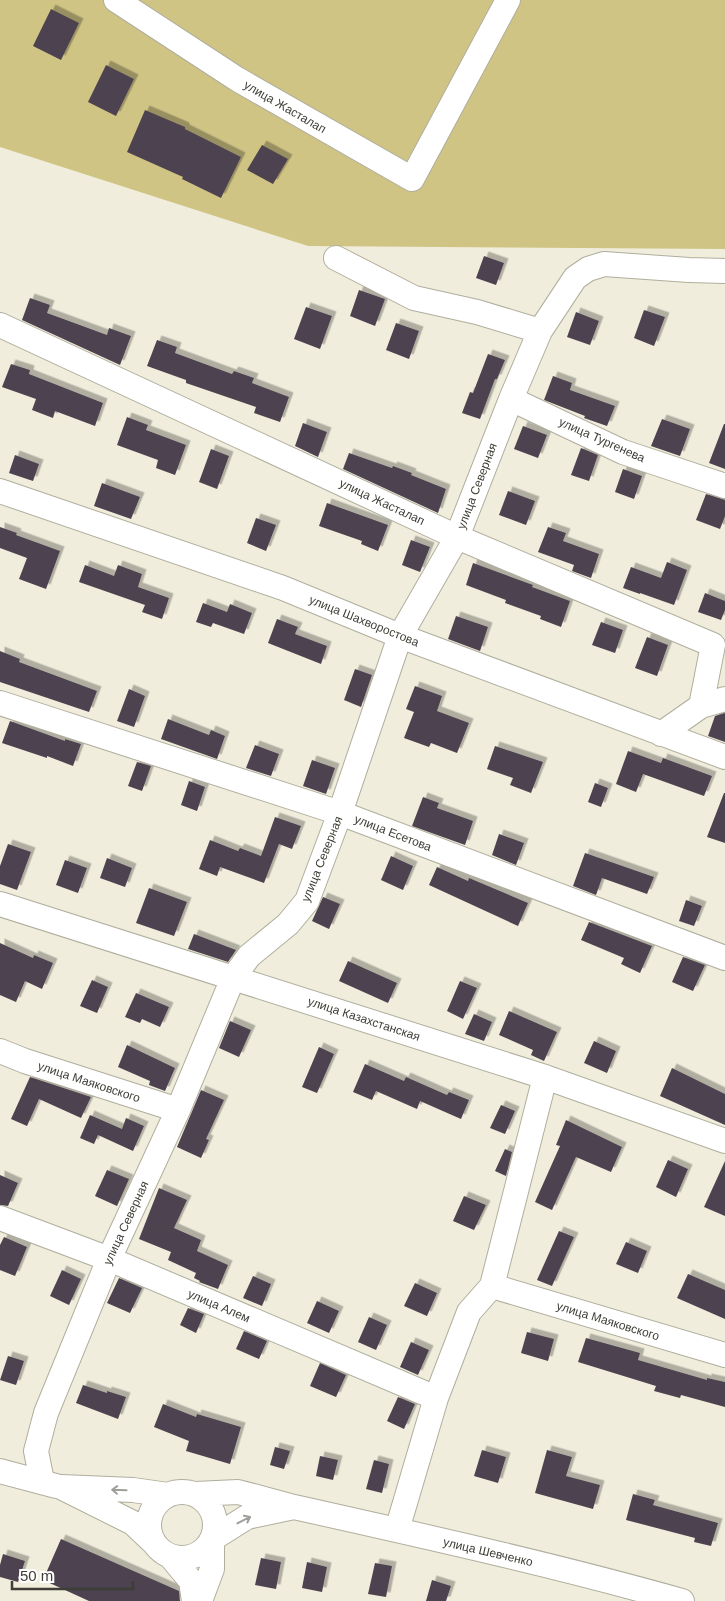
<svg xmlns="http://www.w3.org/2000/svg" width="725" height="1601" font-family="Helvetica,sans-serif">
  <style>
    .grass { fill: #cfc484 }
    .building { fill: #4e434f; filter: url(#shadow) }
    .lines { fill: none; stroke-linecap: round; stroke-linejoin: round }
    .minor-casing { stroke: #b0ae9d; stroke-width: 26 }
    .minor { stroke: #fff; stroke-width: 24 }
    .oneway { stroke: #9e9e9a }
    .labels { text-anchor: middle; stroke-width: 5; stroke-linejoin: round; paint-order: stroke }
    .street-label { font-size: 12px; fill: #3e3d36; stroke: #fff }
  </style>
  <defs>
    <filter id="shadow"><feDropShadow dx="4.5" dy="-4.5" stdDeviation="0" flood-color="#0004"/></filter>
  </defs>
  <rect width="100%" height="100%" fill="#f0eddc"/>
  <path class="grass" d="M 0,0 L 725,0 L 725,249 L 308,246 L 0,147 Z"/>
  <path class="building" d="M 51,9 L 79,23 L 61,60 L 33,46 Z
    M 106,65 L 134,79 L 116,116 L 88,102 Z
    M 145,110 L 185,127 L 185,129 L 241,157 L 221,198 L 182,179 L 183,177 L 127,152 Z
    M 262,145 L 288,159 L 273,184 L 247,170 Z
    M 484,256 L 504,263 L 496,285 L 476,278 Z
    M 359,290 L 385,299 L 375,326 L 350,316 Z
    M 30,298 L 50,305 L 47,313 L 107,335 L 109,328 L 131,336 L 120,365 L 22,320 Z
    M 306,307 L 332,316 L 320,349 L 294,339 Z
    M 644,310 L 665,317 L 654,346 L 634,338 Z
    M 576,312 L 599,321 L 590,345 L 567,337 Z
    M 396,323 L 419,331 L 409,359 L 386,350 Z
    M 157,340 L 177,347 L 175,353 L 232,374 L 234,371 L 254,378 L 252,383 L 289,397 L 280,422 L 254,413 L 256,407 L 186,383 L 186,380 L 147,366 Z
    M 488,354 L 505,360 L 497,379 L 495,379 L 480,419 L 462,413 L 470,392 L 473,393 Z
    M 11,364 L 30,370 L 29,374 L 103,403 L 95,426 L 55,411 L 53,418 L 32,410 L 36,399 L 2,387 Z
    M 553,376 L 572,383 L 570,390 L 615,406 L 607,426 L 584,418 L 585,416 L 544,400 Z
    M 127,417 L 148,425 L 146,430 L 186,445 L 175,475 L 156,468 L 158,460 L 117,445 Z
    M 662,419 L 690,429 L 680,456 L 651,446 Z
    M 303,423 L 327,432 L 318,457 L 295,446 Z
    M 724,424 L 725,424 L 725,469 L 709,463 Z
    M 523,426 L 547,435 L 538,458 L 514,449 Z
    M 581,448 L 598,455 L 589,481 L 571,475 Z
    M 211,449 L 229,456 L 217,489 L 199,482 Z
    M 349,453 L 392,468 L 393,466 L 412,473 L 411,475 L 446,489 L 438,513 L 343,469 Z
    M 15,455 L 39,464 L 33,481 L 9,473 Z
    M 623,469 L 642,476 L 634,499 L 615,492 Z
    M 102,483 L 140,497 L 131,519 L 94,506 Z
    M 508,491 L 535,501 L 526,525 L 499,515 Z
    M 706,494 L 725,500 L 725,516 L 720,529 L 696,520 Z
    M 327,503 L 388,525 L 378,551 L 361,544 L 362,541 L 319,526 Z
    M 256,518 L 276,525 L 266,551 L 247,543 Z
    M 0,527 L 17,533 L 16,535 L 60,551 L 46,589 L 19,579 L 27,558 L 0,548 Z
    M 548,527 L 566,533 L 563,541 L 599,554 L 591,578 L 572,571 L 574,565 L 538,552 Z
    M 411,540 L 430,547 L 420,572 L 402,565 Z
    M 667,562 L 687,570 L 674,605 L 640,593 L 640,594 L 623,588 L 631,567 L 661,578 Z
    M 473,563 L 533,585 L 532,587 L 570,601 L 561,627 L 540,619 L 541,616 L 505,603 L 506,600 L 466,585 Z
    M 85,565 L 114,576 L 118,565 L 142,574 L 138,587 L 169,598 L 162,619 L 142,612 L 145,605 L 79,582 Z
    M 705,593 L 725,601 L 725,610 L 721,620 L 698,612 Z
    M 203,603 L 227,612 L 230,604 L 252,613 L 244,634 L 213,623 L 211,627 L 196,622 Z
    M 456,616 L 488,627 L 480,651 L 448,639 Z
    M 277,619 L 298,627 L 295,634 L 327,646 L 321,664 L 268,643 Z
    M 601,622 L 623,630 L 615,653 L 592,645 Z
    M 647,637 L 668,645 L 657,676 L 635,668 Z
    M 0,651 L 20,659 L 19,662 L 97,691 L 89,712 L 0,682 Z
    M 355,669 L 372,675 L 361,707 L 344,700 Z
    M 415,686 L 442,696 L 437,711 L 469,723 L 457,753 L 431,743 L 429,747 L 404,738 L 414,712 L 406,709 Z
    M 129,689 L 145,696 L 134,727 L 117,721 Z
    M 725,713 L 725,742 L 708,736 L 715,716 Z
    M 168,719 L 209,735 L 211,730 L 225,736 L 217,759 L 161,739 Z
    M 10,721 L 65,741 L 65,739 L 81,744 L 73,766 L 47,756 L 47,758 L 2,743 Z
    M 255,745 L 279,754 L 271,776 L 246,768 Z
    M 495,746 L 543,762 L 531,793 L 510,785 L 513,778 L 487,769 Z
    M 628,751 L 661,763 L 663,758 L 712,776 L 704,796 L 643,774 L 636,792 L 616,784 Z
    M 312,760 L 335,768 L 326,794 L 303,786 Z
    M 137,762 L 151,766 L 142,791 L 128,786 Z
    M 189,781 L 205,787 L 197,811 L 181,805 Z
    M 595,783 L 608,788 L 601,807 L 588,802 Z
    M 724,793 L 725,793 L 725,843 L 707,837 Z
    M 423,797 L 439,803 L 437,808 L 473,821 L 465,845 L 412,826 Z
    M 275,817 L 301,826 L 292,849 L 279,844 L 264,883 L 220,867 L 217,876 L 199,869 L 210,840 L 238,851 L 240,848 L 261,856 Z
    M 499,834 L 524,843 L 516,865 L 492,855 Z
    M 8,844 L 31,852 L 17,890 L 0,884 L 0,866 Z
    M 585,853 L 654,877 L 647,894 L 602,878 L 596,895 L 573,886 Z
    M 391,856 L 413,866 L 403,890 L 381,880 Z
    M 107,858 L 132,868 L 125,887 L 100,878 Z
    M 65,860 L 87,868 L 78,893 L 56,885 Z
    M 437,867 L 468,881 L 469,878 L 528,903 L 518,926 L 429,885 Z
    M 149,888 L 187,902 L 174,936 L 136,923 Z
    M 323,897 L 340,904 L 329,929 L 312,921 Z
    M 686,900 L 702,906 L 694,926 L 679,921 Z
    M 589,922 L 652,946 L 640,973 L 621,964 L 624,958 L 581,940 Z
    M 194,934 L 236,950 L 228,962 L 188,949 Z
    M 0,943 L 33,958 L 34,955 L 53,963 L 42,989 L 25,981 L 16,1002 L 0,995 Z
    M 683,957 L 705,965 L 693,991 L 672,982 Z
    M 348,961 L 397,983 L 388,1003 L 339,981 Z
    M 92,980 L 108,987 L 97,1013 L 80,1006 Z
    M 460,981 L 477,988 L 463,1019 L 447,1011 Z
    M 136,993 L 169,1007 L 160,1027 L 142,1019 L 140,1023 L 125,1017 Z
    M 509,1011 L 557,1032 L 544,1061 L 531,1055 L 533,1050 L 499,1035 Z
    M 474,1014 L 492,1022 L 484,1041 L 465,1034 Z
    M 230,1021 L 251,1030 L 239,1057 L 219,1048 Z
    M 594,1041 L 616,1051 L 607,1073 L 584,1063 Z
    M 127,1045 L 175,1068 L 165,1091 L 149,1085 L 150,1081 L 118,1067 Z
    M 319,1047 L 334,1054 L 317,1093 L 302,1087 Z
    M 365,1064 L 404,1081 L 406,1077 L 447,1095 L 449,1092 L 469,1100 L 461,1119 L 420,1101 L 417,1109 L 376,1091 L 372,1100 L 353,1092 Z
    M 672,1068 L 725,1094 L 725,1125 L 660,1096 Z
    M 30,1077 L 91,1097 L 81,1118 L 39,1099 L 27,1126 L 11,1119 Z
    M 201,1090 L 224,1100 L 206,1139 L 209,1140 L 201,1158 L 177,1147 Z
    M 501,1105 L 515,1111 L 505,1134 L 490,1128 Z
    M 90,1115 L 122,1129 L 126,1118 L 144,1126 L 133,1151 L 98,1135 L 94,1144 L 80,1138 Z
    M 566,1120 L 622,1147 L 611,1172 L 576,1157 L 552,1210 L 535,1202 L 560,1146 L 556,1145 Z
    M 505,1149 L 512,1152 L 506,1176 L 495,1171 Z
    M 668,1160 L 688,1169 L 676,1197 L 656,1187 Z
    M 725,1161 L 725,1216 L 704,1207 Z
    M 107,1170 L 129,1179 L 117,1206 L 95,1196 Z
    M 0,1175 L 18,1183 L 8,1206 L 0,1205 Z
    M 159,1188 L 187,1200 L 174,1228 L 201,1240 L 197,1251 L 228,1265 L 218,1289 L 199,1282 L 200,1281 L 194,1278 L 196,1273 L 168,1260 L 171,1252 L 139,1239 Z
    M 464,1196 L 486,1205 L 474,1230 L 453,1221 Z
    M 559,1231 L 574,1237 L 552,1286 L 537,1280 Z
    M 4,1237 L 27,1247 L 15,1276 L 0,1270 L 0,1245 Z
    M 626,1242 L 647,1251 L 638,1273 L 616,1264 Z
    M 62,1270 L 81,1279 L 69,1305 L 50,1296 Z
    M 688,1274 L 725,1290 L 725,1319 L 677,1298 Z
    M 253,1276 L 271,1284 L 262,1306 L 243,1298 Z
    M 119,1278 L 142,1288 L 130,1313 L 107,1303 Z
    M 415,1283 L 437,1293 L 427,1316 L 404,1306 Z
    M 317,1301 L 339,1311 L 329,1333 L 307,1323 Z
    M 188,1308 L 204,1314 L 196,1333 L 180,1325 Z
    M 369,1317 L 387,1325 L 376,1350 L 358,1342 Z
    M 244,1331 L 267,1341 L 259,1359 L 236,1349 Z
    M 527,1332 L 554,1339 L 548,1361 L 521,1353 Z
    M 586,1338 L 640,1353 L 638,1360 L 707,1380 L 707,1378 L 725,1382 L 725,1407 L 681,1395 L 680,1398 L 654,1391 L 656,1386 L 578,1362 Z
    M 411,1342 L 429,1350 L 418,1375 L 400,1367 Z
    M 8,1356 L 24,1361 L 16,1385 L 0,1380 Z
    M 320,1363 L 346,1375 L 336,1397 L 310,1386 Z
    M 83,1385 L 107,1393 L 107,1391 L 126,1397 L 118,1419 L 76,1403 Z
    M 398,1397 L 415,1404 L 404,1429 L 387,1421 Z
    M 163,1404 L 196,1417 L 197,1414 L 241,1427 L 230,1464 L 186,1451 L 189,1441 L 154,1427 Z
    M 275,1447 L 290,1451 L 284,1469 L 270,1465 Z
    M 482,1450 L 506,1457 L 498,1483 L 474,1476 Z
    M 547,1450 L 572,1457 L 566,1476 L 600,1485 L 593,1509 L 535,1493 Z
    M 320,1456 L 338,1460 L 333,1480 L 316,1476 Z
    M 374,1460 L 389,1464 L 382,1493 L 366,1489 Z
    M 633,1494 L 655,1500 L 653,1505 L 718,1523 L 711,1546 L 694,1542 L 695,1538 L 626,1520 Z
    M 61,1539 L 179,1591 L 180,1601 L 89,1601 L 43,1580 Z
    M 3,1554 L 25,1561 L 18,1582 L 0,1577 L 0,1565 Z
    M 261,1558 L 281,1562 L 276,1589 L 255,1585 Z
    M 307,1562 L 327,1567 L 322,1592 L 302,1588 Z
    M 375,1563 L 392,1566 L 386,1597 L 368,1594 Z
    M 432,1580 L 451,1586 L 446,1601 L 426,1601 Z"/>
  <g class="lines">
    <defs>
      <path id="minor" d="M 116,0 L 237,79 L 412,179 L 508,0
        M 336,258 L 414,298 L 477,312 L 540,331
        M 0,325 L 457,537 L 713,645 L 701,706
        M 511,399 L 623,452 L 725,486
        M 0,491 L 283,588 L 400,636 L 725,757
        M 0,703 L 340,813 L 725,958
        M 661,734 L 701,706 L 725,699
        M 0,904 L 545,1077 L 725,1141
        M 0,1051 L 25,1061 L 178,1110
        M 0,1218 L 109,1259 L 436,1398
        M 492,1286 L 725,1355
        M 0,1471 L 56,1486
        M 42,1481 L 36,1451 L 46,1413 L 109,1259 L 178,1110 L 233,978 L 249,956 L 288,924 L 307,901 L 340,813 L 400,636 L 457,537 L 511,399 L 540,331 L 575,278 L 588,269 L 604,264 L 689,270 L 725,271
        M149 1525a33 33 0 1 1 66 0a33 33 0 1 1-66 0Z
        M 195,1494 L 238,1492 L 294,1507 L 247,1517 L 212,1539 L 212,1569 L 200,1601
        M 294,1507 C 424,1536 554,1565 682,1601
        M 397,1530 L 436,1398 L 469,1312 L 492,1286 L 545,1077
        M 152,1541 L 133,1523 L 61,1487 L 133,1490 L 168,1495
        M 171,1557 L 191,1581 L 194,1601"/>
    </defs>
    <use href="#minor" class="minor-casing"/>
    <use href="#minor" class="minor"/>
  </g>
  <defs><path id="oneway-shaft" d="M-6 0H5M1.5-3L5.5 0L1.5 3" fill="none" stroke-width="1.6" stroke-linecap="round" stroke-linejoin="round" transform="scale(1.25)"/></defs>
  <g class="oneway">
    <use href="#oneway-shaft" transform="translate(119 1490) rotate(-178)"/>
    <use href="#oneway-shaft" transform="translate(244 1520) rotate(-27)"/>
  </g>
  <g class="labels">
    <g class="street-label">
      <text transform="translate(285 107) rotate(30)" y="4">улица Жасталап</text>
      <text transform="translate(602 440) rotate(24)" y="4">улица Тургенева</text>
      <text transform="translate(477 486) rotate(-69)" y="4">улица Северная</text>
      <text transform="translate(382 502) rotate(25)" y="4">улица Жасталап</text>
      <text transform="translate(364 621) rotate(22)" y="4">улица Шахворостова</text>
      <text transform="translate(393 833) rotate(21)" y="4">улица Есетова</text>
      <text transform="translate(322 859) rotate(-68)" y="4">улица Северная</text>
      <text transform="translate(364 1019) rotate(18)" y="4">улица Казахстанская</text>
      <text transform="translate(89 1082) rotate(18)" y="4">улица Маяковского</text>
      <text transform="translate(126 1223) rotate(-65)" y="4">улица Северная</text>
      <text transform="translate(219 1306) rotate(23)" y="4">улица Алем</text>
      <text transform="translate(608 1321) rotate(17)" y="4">улица Маяковского</text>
      <text transform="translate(488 1552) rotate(13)" y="4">улица Шевченко</text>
    </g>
  </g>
  <path d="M12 1581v8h121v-8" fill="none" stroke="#3e3d36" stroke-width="2.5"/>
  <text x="20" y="1581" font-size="15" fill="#3e3d36" stroke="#ffffff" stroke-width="4" paint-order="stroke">50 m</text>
</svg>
